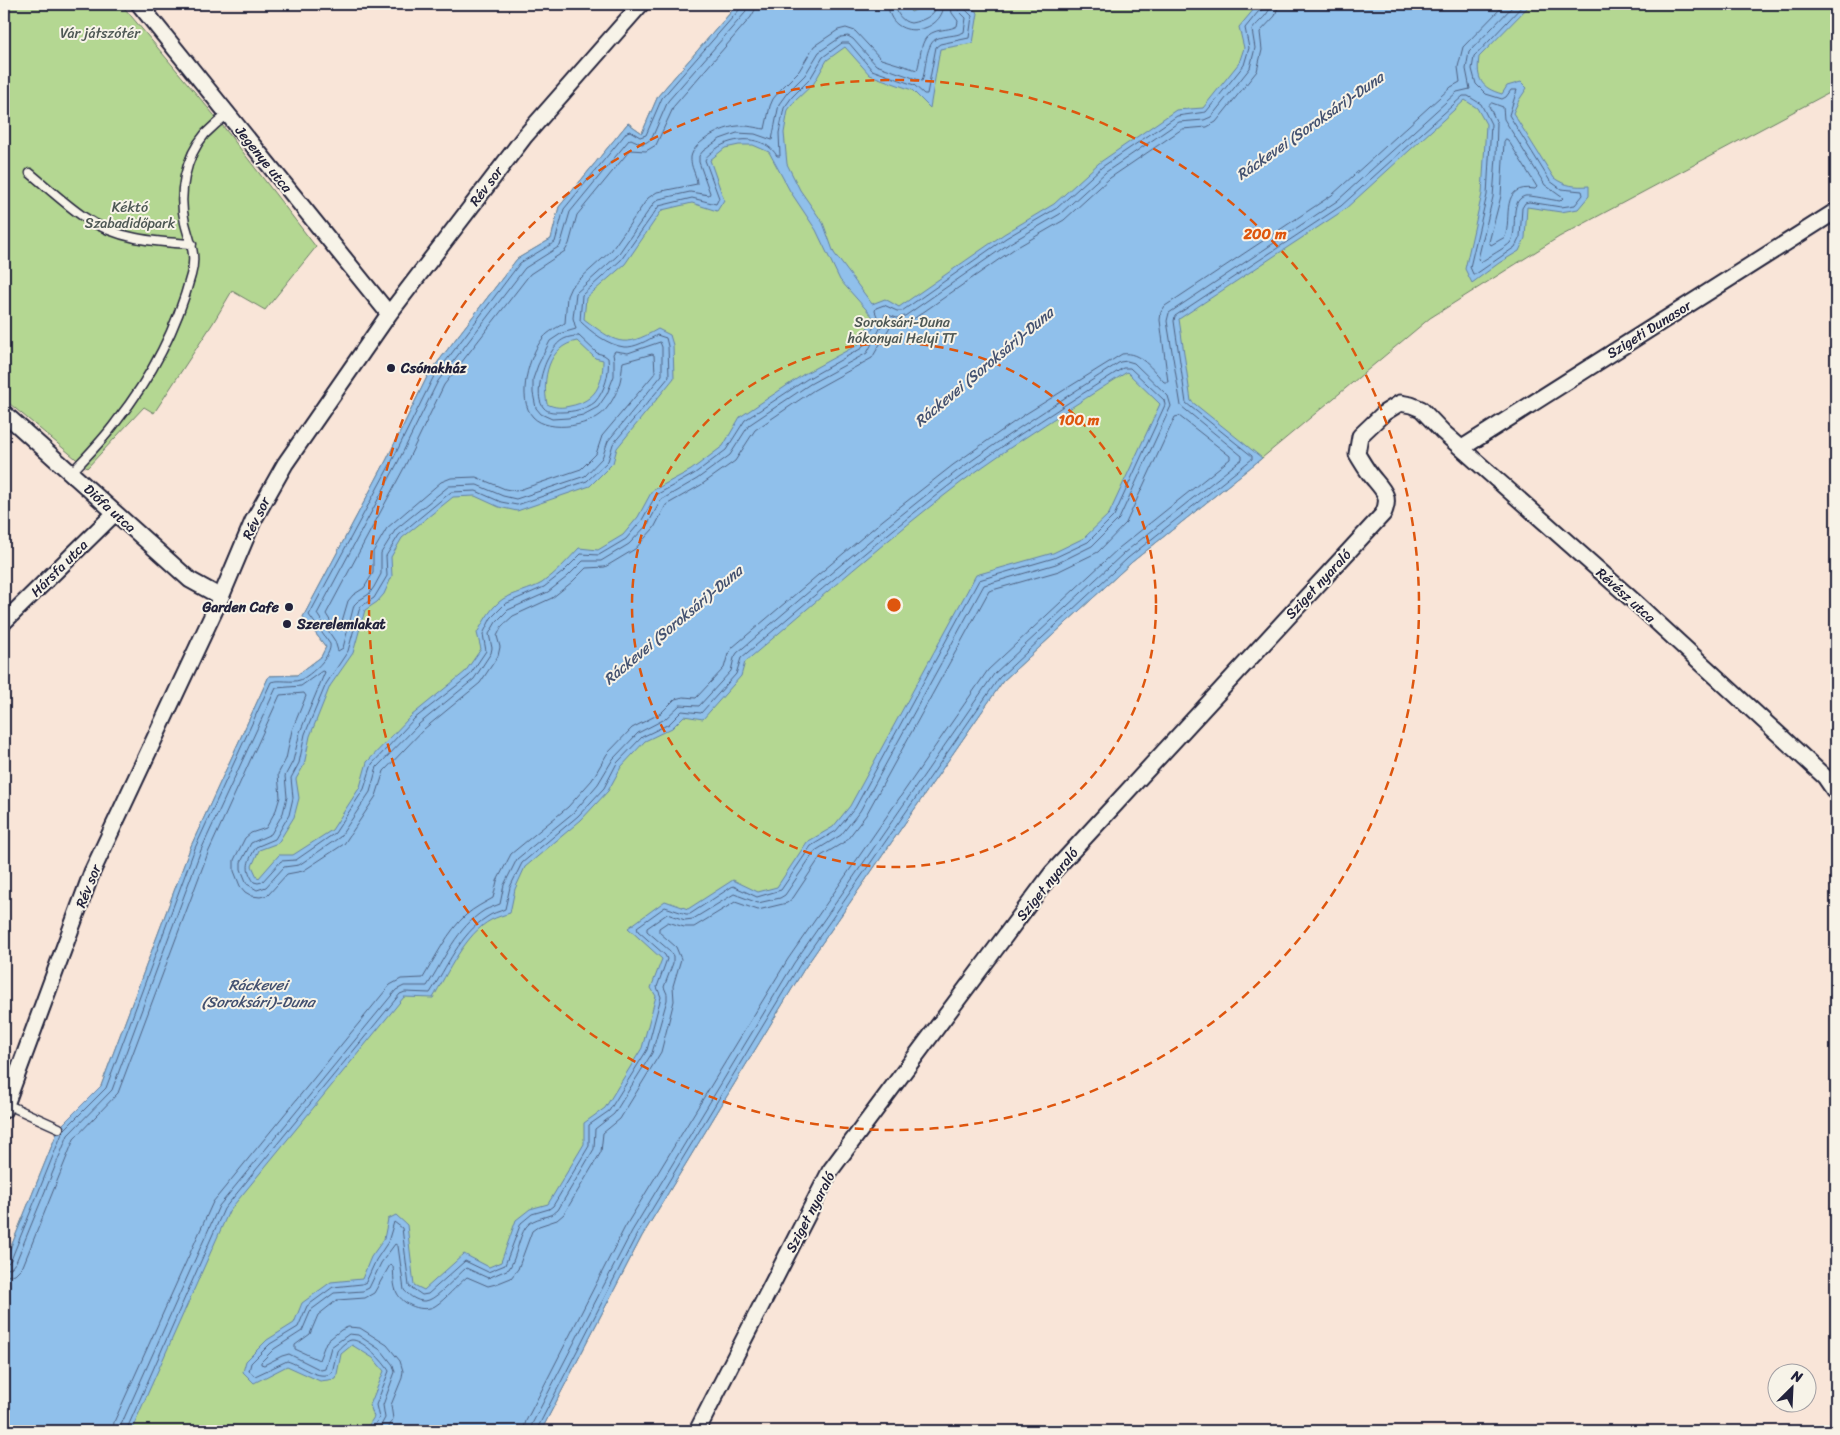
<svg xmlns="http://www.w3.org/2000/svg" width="1840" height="1435" font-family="Sriracha,sans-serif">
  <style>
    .green { fill: #b4d792; stroke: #6b7c66 }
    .water { fill: #90c0eb; stroke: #6481a5; fill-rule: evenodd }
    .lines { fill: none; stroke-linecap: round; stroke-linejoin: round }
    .shore { stroke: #4e6181; stroke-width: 1 }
    .service-casing { stroke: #22223b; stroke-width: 11 }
    .minor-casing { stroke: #22223b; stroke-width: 19 }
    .service { stroke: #f7f3e8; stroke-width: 8 }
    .minor { stroke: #f7f3e8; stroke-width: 15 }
    .ring { fill: none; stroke: #de560e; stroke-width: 2.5; stroke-dasharray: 9 6 }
    .poi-dot { fill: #22223b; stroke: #f7f3e8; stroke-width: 2 }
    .labels { text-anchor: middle; stroke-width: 4; stroke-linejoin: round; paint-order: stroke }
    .park-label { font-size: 14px; fill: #4e5855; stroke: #f7f3e8 }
    .street-label { font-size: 14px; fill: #22223b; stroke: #f7f3e8 }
    .poi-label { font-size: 14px; font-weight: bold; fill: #22223b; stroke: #f7f3e8; text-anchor: start }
    .water-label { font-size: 15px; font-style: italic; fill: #435170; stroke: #f7f3e8 }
    .centre { fill: #de560e; stroke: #f7f3e8; stroke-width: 2.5 }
    .ring-label { font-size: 15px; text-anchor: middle; font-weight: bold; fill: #de560e; stroke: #f7f3e8; stroke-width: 4; stroke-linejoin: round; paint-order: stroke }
  </style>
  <rect width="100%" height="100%" fill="#f9e5d8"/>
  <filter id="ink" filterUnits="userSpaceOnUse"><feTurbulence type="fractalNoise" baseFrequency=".02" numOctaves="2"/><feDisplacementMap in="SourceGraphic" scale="10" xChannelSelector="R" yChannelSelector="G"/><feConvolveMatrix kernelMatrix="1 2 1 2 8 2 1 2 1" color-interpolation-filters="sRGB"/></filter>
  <g filter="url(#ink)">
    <path class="green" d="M 4,4 L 121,4 L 219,121 L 316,247 L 265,310 L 232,291 L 213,323 L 154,413 L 144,407 L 87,468 L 4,399 Z
      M 738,4 L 1836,4 L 1836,89 L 1559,237 L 1430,318 L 1262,458 L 1132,562 L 1003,681 L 804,969 L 642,1236 L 541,1431 L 4,1431 L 4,1264 L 59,1128 L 101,1086 L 191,846 L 269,676 L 297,675 L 321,657 L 326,647 L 303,617 L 387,459 L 428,375 L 517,259 L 551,239 L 559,207 L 628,123 L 642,133 L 658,96 Z"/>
    <path class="water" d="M 738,4 L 905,4 L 911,12 L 930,4 L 967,4 L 978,13 L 973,43 L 940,49 L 930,108 L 912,90 L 870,75 L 845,47 L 827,60 L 814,83 L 795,101 L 788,110 L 784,133 L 787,164 L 800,190 L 823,223 L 834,253 L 872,304 L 885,299 L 899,307 L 1004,234 L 1054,204 L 1099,163 L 1176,110 L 1203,108 L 1239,63 L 1244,48 L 1239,27 L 1255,8 L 1266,4 L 1531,4 L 1479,57 C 1476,79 1481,88 1502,94 L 1507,86 L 1521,82 L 1527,88 L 1519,100 L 1513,113 L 1554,178 C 1565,186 1575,187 1589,186 L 1589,196 L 1578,209 L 1561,212 L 1527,207 L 1525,238 L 1519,251 L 1499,263 L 1472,283 L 1465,269 L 1482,194 L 1486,124 L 1477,108 L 1465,100 L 1344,210 L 1179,319 L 1191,401 L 1262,458 L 1132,562 L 1003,681 L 804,969 L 642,1236 L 541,1431 L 365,1431 L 374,1417 L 370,1405 L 384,1371 L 373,1358 L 352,1345 L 341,1354 L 336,1379 L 320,1381 L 287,1366 L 254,1383 L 243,1372 L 246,1361 L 267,1340 L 294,1323 L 302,1303 L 331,1282 L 362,1279 L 371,1257 L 384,1239 L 388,1219 L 396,1215 L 407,1225 L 414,1285 L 424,1290 L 464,1254 L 489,1267 L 501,1262 L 516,1220 L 530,1209 L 548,1204 L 584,1144 L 584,1123 L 605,1108 L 642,1048 L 656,996 L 651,988 L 662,959 L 628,928 L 665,901 L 688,909 L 733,880 L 758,892 L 777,887 L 807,842 L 833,827 L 850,806 L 976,575 L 1053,553 L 1084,538 L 1109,514 L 1160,404 L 1127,372 C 1072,407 1016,442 963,481 C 888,538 817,601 745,662 L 741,676 L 703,719 L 684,716 L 672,728 L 645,741 L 621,767 L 608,791 L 581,820 L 525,867 L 515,889 L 510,913 C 504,915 497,917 491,920 C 466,933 447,974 433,998 L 404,997 L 229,1211 L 131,1431 L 4,1431 L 4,1264 L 59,1128 L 101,1086 L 191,846 L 269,676 L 297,675 L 321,657 L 326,647 L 303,617 L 387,459 L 428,375 L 517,259 L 551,239 L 559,207 L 628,123 L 642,133 L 658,96 ZM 739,145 L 753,145 L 769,152 L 790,191 L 816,230 L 840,280 L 873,317 L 859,344 L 804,374 L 740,417 L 723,446 L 691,470 L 652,491 L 638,517 L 623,535 L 598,550 L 579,548 C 567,561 556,573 542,583 C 530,590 514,593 503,599 C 491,607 484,621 477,633 L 481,649 L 465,672 L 411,716 L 367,762 L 360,787 L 332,830 L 293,855 L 279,855 L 258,879 L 252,866 L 259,850 L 278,843 L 294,817 L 299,798 L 296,779 L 304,765 L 310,736 L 330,686 L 353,653 L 365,610 L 377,602 L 384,594 L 392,576 L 391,557 L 402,538 L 453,497 L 475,496 L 499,507 L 517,511 L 590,486 L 613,463 L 617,448 L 674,378 L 673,345 L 670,335 L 658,329 C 622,350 615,342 584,319 L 586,298 L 625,264 L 662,210 L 692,203 L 717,211 L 724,200 L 710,160 L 725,148 ZM 577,341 L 595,358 L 603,360 C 603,384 596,401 570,406 C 562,408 555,408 547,404 C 542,379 548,346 577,341 Z"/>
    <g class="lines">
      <path class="shore" d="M 748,4 L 745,13 L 668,101 L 652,138 L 647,142 L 642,144 L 631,139 L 629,140 L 570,212 L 560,246 L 525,268 L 438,381 L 397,464 L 317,614 L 335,641 L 338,651 L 343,648 L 354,605 L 358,601 L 369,594 L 374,587 L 381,574 L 381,553 L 396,529 L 449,486 L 477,485 L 503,496 L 516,499 L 585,476 L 602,458 L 608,441 L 662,375 L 662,347 L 660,342 L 628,353 L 615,351 L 613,354 L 614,360 L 614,376 L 607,394 L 598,407 L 583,415 L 568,418 L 552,419 L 541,414 L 536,408 L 533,393 L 533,379 L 538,365 L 550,341 L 562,333 L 576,329 L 573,318 L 576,293 L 617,256 L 654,203 L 659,199 L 690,192 L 709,195 L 710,193 L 699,162 L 699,156 L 703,151 L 720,139 L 737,133 L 755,134 L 772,140 L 779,104 L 787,93 L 805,75 L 819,52 L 841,37 L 848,36 L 853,39 L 876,65 L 922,81 C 926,71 925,45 936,39 C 944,35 955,37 964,32 L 966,18 L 959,11 L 958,4
        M 755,4 L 755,10 L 751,17 L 674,106 L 656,145 L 646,151 L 630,150 L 577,215 L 569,244 L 565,251 L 530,274 L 444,385 L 404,468 L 326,614 L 336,630 L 340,628 L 348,601 L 353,595 L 364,588 L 373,573 L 373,552 L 387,528 L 441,482 L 451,478 L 476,477 L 505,489 L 516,491 L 581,469 L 596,454 L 602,436 L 655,373 L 654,355 L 652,354 L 623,362 C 622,366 622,372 621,377 C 619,388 614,399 607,408 C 595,426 549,434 533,417 C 516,399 529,355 543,338 C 549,331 558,327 565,323 L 567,296 L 571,287 L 611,251 L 648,198 L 657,192 L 697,184 C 697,175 690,167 691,157 C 694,141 723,127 738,126 C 747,125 756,128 765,129 L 770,106 L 773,99 L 782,88 L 799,71 L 814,46 L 838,30 L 846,28 L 855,31 L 881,59 L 917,70 C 922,58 918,38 934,32 C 941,29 950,30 957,26 L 958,21 L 952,13 L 950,4
        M 888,4 C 889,42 943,35 944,4
        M 895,4 C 896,13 902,22 911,23 C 922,21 936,16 937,4
        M 964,4 L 965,9 L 972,16 L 969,38 L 940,44 L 936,47 L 927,94 L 924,94 L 914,85 L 872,70 L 849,43 L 842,43 L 823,57 L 810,79 L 792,97 L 784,108 L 779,133 L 780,156 L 777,156 C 765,135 733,136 716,149 C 711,153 707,155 705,160 L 719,198 L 716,204 L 692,198 L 659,206 L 621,260 L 582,295 L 580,321 C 591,332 608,345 624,347 C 635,348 648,340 657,335 L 666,338 L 668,346 L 669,377 L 613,444 L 608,461 L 587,481 L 517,505 L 501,502 L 476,491 L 451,492 L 399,535 L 386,556 L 387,576 L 374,598 L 360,607 L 348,651 L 326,684 L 305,734 L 299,763 L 291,778 L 293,798 L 289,815 L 275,839 L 256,847 C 248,862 244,867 254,882 L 258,883 L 262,882 L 281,861 L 296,860 L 335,833 L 364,789 L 372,764 L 414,719 L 469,676 L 486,651 L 483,634 L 491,618 L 505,604 L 544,587 L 563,572 L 581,554 L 599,555 L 626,539 L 642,520 L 656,495 L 694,474 L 726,450 L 745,420 L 807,379 L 862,348 L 878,319 L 875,311 L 876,308 L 884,305 L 897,311 L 902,311 L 1006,238 L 1057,208 L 1102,167 L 1177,116 L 1206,112 L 1244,65 L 1249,48 L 1245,28 L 1258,12 L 1263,9 L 1265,4
        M 1492,103 L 1503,107 L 1504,119 L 1545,185 L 1563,198 L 1560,201 C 1552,200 1530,195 1525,196 C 1508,201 1519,231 1510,243 C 1508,246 1485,259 1481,262 L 1478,259 L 1493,197 L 1496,157 L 1497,123 L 1489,106 Z
        M 1506,139 L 1508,140 L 1537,187 L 1535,189 C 1499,183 1512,218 1505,237 L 1491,245 L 1489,242 L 1501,196 L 1504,142 Z
        M 579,336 L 597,353 L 604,355 L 608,358 C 610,372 605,391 595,402 C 587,409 572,412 562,412 C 556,412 548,413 544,408 C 534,398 542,370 547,360 C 555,345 560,336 579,336 Z
        M 4,1263 L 8,1263 L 11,1260 L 63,1131 L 106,1088 L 195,848 L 271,682 C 280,679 291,683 300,680 C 311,675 332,656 330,644 L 309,615 L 392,461 L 433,378 L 520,263 L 555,242 L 564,209 L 627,132 L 630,131 L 640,137 L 646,135 L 662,98 L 740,9 L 741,4
        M 4,1270 L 11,1268 L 16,1262 L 68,1135 L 112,1090 L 201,850 L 276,688 L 301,686 L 322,671 L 325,672 L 300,732 L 293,761 L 285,776 L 287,797 L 283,813 L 271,834 L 251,843 L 241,862 L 241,869 L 247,884 L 257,890 L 266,887 L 284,867 L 299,865 L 340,837 L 370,792 L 377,767 L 419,724 L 474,679 L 491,653 L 492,648 L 489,634 L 496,622 L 508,610 L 548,592 L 567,577 L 583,561 L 601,561 L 629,544 L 648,524 L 661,500 L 697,479 L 730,455 L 749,425 L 810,384 L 867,353 L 883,323 L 885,314 L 897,318 L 905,316 L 1010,243 L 1060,214 L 1106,172 L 1179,122 L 1204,120 L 1211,117 L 1250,68 L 1255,48 L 1252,30 C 1258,21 1270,15 1271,4
        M 4,1277 L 15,1274 L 23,1266 L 74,1139 L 118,1093 L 208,853 L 280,695 L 304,693 L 306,696 L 292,730 L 286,759 L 278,774 L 280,797 L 276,810 L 266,828 L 251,833 L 245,838 L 234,860 L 234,871 L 240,886 L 245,892 L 252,896 L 260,897 L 268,895 L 287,874 L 303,871 L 344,844 L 376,796 L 384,771 L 424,729 L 480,683 L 498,656 L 500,647 L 497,636 L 502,626 L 513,616 L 552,598 L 572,582 L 586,568 L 605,567 L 635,549 L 654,528 L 666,505 L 701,485 L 735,461 L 755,430 L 814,390 L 872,358 L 891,325 L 902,325 L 909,322 L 1014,249 L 1064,220 L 1110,178 L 1182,129 L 1207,127 L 1216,122 L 1257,71 L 1262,50 L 1260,32 L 1275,16 L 1279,4
        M 113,1431 L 114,1422 L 213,1202 L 390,985 L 401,979 L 423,978 C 435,958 448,931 466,915 C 474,908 484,903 493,898 L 497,881 L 511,854 L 568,807 L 592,780 L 607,754 L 632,728 L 661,713 L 675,699 L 683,697 L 696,698 L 724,668 L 728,654 L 733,647 L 883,520 L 953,465 L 1024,415 L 1122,354 C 1140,351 1153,370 1164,382 L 1168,382 L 1160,320 L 1161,312 L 1165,306 L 1332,195 L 1451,87 L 1460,82 L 1458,67 L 1463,47 L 1505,4
        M 120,1431 L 121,1425 L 219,1206 L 396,990 L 404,986 L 427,986 C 444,960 457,927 485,910 C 489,908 495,906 500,904 L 504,885 L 517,859 L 574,812 L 598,784 L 613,759 L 638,733 L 665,719 L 680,705 L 699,706 L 731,671 L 734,658 L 737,653 C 809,592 881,529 956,472 C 1009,433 1065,398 1120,362 L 1127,361 L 1134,363 L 1168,396 L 1171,406 L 1119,519 L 1092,546 L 1056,564 L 984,585 L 860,811 L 841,835 L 815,851 L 785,895 L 780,898 L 758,903 L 734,894 L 693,919 L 685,920 L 667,914 L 647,928 L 647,931 L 670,951 L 673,956 L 673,963 L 664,987 L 667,994 L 667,1000 L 652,1053 L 614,1114 L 595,1129 L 594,1149 L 558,1210 C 549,1219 534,1216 526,1227 C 518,1238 517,1257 509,1269 L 488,1278 L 466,1268 C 457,1276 438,1297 429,1300 C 420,1304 409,1296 404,1290 L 398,1246 L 395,1244 L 381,1263 L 369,1288 L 363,1291 L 334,1293 L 311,1310 L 302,1331 L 274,1349 L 261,1362 L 261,1364 L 264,1365 L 282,1356 L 289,1354 L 321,1370 L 325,1369 L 331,1347 L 349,1334 L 358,1335 L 382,1351 L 393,1365 L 395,1372 L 383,1405 L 385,1418 L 378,1431
        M 126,1431 L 224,1209 L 400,994 L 405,992 L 430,993 C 447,967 460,934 487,917 C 492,913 499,912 505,909 L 510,887 L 522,863 L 578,816 L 604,788 L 617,763 L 642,737 L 669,724 L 682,711 L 701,713 L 736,674 L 741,658 C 813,597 885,534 960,477 C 1012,438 1068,403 1123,368 L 1130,368 L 1164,400 L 1165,405 L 1114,516 L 1088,542 L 1054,558 L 979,580 L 855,808 L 836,831 L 811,846 L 781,890 L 757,897 L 733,886 L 690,914 L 686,914 L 665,907 L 637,927 L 638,931 L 665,955 L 667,959 L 657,987 L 661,997 L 647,1050 L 609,1111 L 589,1125 L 589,1146 L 553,1206 L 549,1209 L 532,1214 L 521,1223 L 505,1265 L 488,1272 L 465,1261 L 428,1294 L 422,1295 L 409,1286 L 402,1228 L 394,1222 L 388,1242 L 376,1260 L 366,1282 L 362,1284 L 333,1287 L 307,1306 L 298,1327 L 270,1344 L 251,1363 L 249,1371 L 255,1376 L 287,1361 C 301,1365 318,1381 332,1373 L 337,1351 C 340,1347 348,1339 353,1340 C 364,1341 384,1362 389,1371 L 376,1405 L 379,1418 L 371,1431
        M 387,1431 L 393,1419 L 391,1405 L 402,1378 L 403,1371 L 400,1361 L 387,1345 L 360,1328 L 348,1327 L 341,1330 L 326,1342 L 319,1360 L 295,1349 L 295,1345 L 310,1334 L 318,1315 L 337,1300 L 365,1298 L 374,1293 L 390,1265 L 393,1266 C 394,1275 393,1286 397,1293 C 403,1305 423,1313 435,1306 C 446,1299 456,1286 467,1277 L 488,1286 L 496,1284 L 511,1278 L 518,1269 L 532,1231 L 539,1226 L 557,1220 L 564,1214 L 601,1152 L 603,1133 L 620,1119 L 661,1052 L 674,1001 L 673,986 L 681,959 L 676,947 L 659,932 L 659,928 L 668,922 L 684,927 L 694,927 L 735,902 L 758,910 L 787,903 L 793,898 L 821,856 L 846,841 L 866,815 L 989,591 L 1059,571 L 1098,552 L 1126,523 L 1175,417 L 1179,416 L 1230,456 L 1230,459 L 1119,548 L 988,670 L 788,959 L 625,1227 L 526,1421 L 523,1431
        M 531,1431 L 532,1424 L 632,1231 L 794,963 L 994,674 L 1124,553 L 1242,459 L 1242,456 L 1181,406 L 1167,321 L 1169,313 L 1337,201 L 1457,92 L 1470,89 L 1466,69 L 1469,52 L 1515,4
        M 537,1431 L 538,1427 L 637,1234 L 799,966 L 999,678 L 1128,558 L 1252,459 L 1252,456 L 1186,403 L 1174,321 L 1175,316 L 1341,206 L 1463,96 L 1468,96 L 1481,104 L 1491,124 L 1487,195 L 1470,267 L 1473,274 L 1476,274 L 1515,247 L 1520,237 L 1522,208 L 1525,203 L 1529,202 L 1561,207 L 1575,205 L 1583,195 L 1582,191 L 1561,189 L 1550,181 L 1509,115 L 1517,90 L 1511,90 L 1506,97 L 1502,99 L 1486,94 L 1476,84 L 1472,69 L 1474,57 L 1524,4"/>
      <defs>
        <path id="service" d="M 30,173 C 47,187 65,204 84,217 C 116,239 154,242 192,244
          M 71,473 C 86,457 103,440 116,422 C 150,379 177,328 191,275 C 197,254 190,243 185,223 C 178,195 185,157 205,134 C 212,127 220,120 228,114
          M 6,1104 L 59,1128"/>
        <path id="minor" d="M 139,4 L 389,314
          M 4,413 L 190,580 L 221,597
          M 1462,448 L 1836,211
          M 4,622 L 115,513
          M 4,1110 L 92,872 L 221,597 L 253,521 L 285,464 L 389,314 L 525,136 L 641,4
          M 697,1431 L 830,1171 L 1052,873 L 1383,514 C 1391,497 1384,491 1373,478 C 1367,471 1362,462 1357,454 L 1360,436 L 1384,413 L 1400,403 L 1411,405 L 1421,409 L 1443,432 L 1636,603 L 1825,777 L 1836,793"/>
      </defs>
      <use href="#service" class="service-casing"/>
      <use href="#minor" class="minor-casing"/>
      <use href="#service" class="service"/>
      <use href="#minor" class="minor"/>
    </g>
  </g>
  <g class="ring">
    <circle cx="894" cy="605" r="262"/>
    <circle cx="894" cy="605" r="525"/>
  </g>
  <g class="poi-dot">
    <circle cx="391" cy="368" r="5"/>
    <circle cx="289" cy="607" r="5"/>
    <circle cx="287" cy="624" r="5"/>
  </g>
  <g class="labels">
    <g class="park-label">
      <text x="100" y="38">Vár játszótér</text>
      <text x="130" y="212">Kéktó<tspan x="130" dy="16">Szabadidőpark</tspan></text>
      <text x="902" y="327">Soroksári-Duna<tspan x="902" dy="16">hókonyai Helyi TT</tspan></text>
    </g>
    <g class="street-label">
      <text transform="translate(264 159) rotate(51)" y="5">Jegenye utca</text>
      <text transform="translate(486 186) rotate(-53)" y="5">Rév sor</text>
      <text transform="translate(1649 329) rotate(-32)" y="5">Szigeti Dunasor</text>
      <text transform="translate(110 508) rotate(42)" y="5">Diófa utca</text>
      <text transform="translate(256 518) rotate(-64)" y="5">Rév sor</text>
      <text transform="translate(59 568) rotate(-45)" y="5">Hársfa utca</text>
      <text transform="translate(1318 584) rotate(-47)" y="5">Sziget nyaraló</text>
      <text transform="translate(1626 595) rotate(42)" y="5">Révész utca</text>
      <text transform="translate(1047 884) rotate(-51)" y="5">Sziget nyaraló</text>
      <text transform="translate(88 886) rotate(-68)" y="5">Rév sor</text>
      <text transform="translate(810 1212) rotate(-62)" y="5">Sziget nyaraló</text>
    </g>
    <g class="poi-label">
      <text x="401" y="373">Csónakház</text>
      <text x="279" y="612" text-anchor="end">Garden Cafe</text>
      <text x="297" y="629">Szerelemlakat</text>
    </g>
    <g class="water-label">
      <text transform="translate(1310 126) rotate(-35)" y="5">Ráckevei (Soroksári)-Duna</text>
      <text transform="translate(984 367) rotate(-40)" y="5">Ráckevei (Soroksári)-Duna</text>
      <text transform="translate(673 625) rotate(-40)" y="5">Ráckevei (Soroksári)-Duna</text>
      <text x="258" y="990">Ráckevei<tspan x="258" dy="17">(Soroksári)-Duna</tspan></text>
    </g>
  </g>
  <circle cx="894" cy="605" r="8" class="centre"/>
  <g class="ring-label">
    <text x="1265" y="239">200 m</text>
    <text x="1079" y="425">100 m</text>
  </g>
  <rect width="1840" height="1435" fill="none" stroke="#f7f3e8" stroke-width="20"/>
  <rect x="10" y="10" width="1820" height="1415" fill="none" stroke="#22223b" stroke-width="2" filter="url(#ink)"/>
  <g transform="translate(1792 1388) rotate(24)"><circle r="24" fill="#f7f3e8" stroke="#a29fa3"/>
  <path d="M0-4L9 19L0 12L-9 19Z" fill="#22223b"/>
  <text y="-8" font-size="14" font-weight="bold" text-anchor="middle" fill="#22223b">N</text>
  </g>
</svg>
